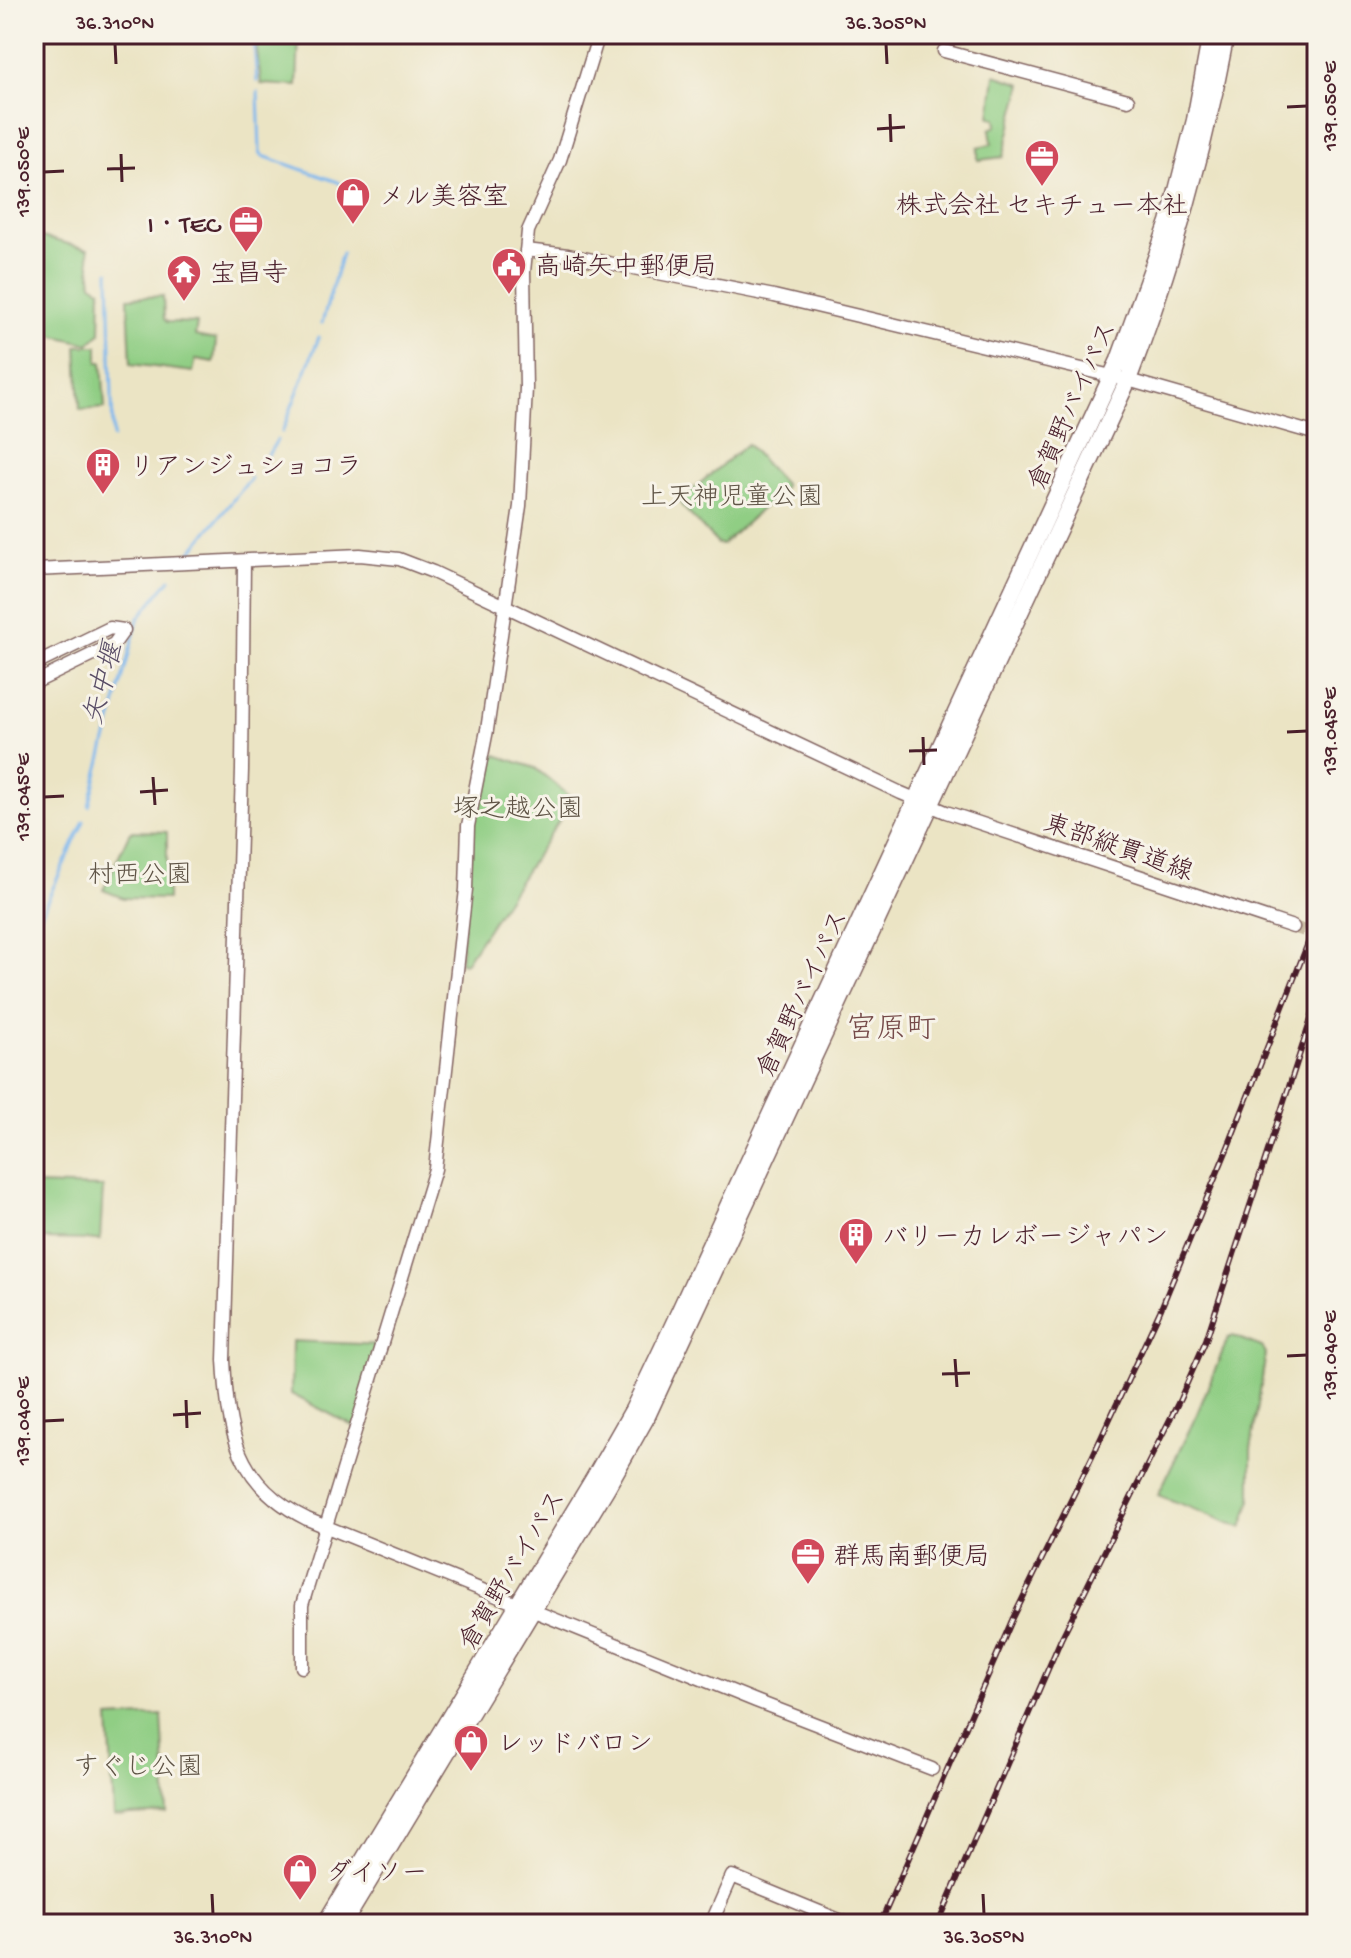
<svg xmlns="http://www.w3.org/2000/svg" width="1351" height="1958" font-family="'Gochi Hand','Klee One',sans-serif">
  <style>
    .green { fill: #90ce84; stroke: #6d7658; stroke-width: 2 }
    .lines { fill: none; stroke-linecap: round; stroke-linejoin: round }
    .stream { stroke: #7db7ee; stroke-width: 3 }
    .tertiary-tunnel { stroke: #cbbda5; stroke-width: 12; stroke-dasharray: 12 6; stroke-linecap: butt }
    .tertiary-casing { stroke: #826461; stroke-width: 15 }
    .trunk-casing { stroke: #826461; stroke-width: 19 }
    .tertiary { stroke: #fff; stroke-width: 12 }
    .trunk { stroke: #fff; stroke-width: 16 }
    .rail-casing { stroke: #4a1f2b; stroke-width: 6 }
    .rail { stroke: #f7f3e8; stroke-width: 3; stroke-dasharray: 9; stroke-linecap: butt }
    .ticks { fill: none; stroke: #4a1f2b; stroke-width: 3 }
    .labels { text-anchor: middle; stroke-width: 6; stroke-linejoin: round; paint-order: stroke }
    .poi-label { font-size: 26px; fill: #4a1f2b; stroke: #f7f3e8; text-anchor: start }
    .street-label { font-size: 26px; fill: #4a1f2b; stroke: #f7f3e8 }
    .park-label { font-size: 26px; fill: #5f5446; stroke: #f7f3e8 }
    .water-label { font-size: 28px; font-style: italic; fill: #594d66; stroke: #f7f3e8 }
    .quarter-label { font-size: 30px; fill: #764b4a; stroke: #f7f3e8 }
    .neatline { fill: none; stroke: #4a1f2b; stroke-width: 3 }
    .ticks-label { font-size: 20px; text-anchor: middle; fill: #4a1f2b }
  </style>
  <rect width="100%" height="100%" fill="#f7f3e8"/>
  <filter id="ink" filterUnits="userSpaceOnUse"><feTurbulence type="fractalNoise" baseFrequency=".0125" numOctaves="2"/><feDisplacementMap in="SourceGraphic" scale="16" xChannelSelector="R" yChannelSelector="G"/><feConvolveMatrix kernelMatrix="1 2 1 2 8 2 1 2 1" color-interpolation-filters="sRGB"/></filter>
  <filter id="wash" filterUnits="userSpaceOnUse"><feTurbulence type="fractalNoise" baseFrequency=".006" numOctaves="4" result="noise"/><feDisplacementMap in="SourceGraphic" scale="32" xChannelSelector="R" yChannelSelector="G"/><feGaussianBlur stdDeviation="1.8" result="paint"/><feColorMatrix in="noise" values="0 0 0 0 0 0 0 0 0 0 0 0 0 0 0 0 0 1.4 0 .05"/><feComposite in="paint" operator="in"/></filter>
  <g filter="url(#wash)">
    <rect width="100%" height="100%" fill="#ebe4c4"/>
    <path class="green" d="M 255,34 L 299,34 L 297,86 L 261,84 Z
      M 995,75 L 1022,84 L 1003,157 L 978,160 L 978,147 L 992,144 L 990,129 L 997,126 L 996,118 L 990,117 Z
      M 34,235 L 88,249 L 92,284 L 101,289 L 100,333 L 89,344 L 34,331 Z
      M 163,296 L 164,319 L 167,322 L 197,323 L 195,336 L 216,340 L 214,362 L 196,359 L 193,372 L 131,364 L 128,298 Z
      M 77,346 L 98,346 L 98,362 L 102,362 L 105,408 L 80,410 Z
      M 747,444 L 784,484 L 784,488 L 722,545 L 718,544 L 681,505 L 680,500 Z
      M 490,753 L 535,768 L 572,798 L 572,801 L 465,963 L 460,962 L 473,821 L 486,758 Z
      M 133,831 L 167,832 L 167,899 L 123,898 L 103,890 L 129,834 Z
      M 34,1185 L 103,1187 L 100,1240 L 34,1239 Z
      M 1233,1336 L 1262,1347 L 1266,1353 L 1251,1449 L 1251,1499 L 1242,1528 L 1158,1495 L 1197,1414 L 1228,1338 Z
      M 292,1341 L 383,1345 L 357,1428 L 291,1394 Z
      M 162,1715 L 167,1813 L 114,1816 L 109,1718 Z"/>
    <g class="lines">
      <path class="stream" d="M 253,34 L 257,81
        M 258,92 L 260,152 L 263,156 L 338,182 L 347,189
        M 109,271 L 113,438
        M 322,323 L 342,253
        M 282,432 L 319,337
        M 262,465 L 277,440
        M 190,553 L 251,478
        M 89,806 L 138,619 L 170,579
        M 34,929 L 84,821"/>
    </g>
  </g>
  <g filter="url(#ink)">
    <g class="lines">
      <path class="tertiary-tunnel" d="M 1293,927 L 1317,935"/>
      <defs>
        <path id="tertiary" d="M 944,51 L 1128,100
          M 1316,153 L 1317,153
          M 526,250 L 568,255 L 774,296 L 1128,380 L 1317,434
          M 244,561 L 242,770 L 224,1360 C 228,1432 236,1484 307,1519 L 756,1701 L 932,1769
          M 34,570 L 360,555 L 399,559 L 433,572 L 901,793 L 946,812 L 1293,927
          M 34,665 L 110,628 L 124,630 L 114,644 L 34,683
          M 302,1667 L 302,1605 L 435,1169 L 466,889 L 468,826 L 487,730 L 520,506 L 526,388 L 524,272 L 528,231 L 560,160 L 599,34
          M 711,1924 L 732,1876 L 849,1924"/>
        <path id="trunk" d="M 325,1924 L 593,1480 L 633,1410 L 663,1347 L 1119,360 L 1169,222 L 1195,120 L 1211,34
          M 343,1924 L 607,1487 L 647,1416 L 676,1353 L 1128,380 C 1171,267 1204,153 1226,34"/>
      </defs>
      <use href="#tertiary" class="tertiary-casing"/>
      <use href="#trunk" class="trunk-casing"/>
      <use href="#tertiary" class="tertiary"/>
      <use href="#trunk" class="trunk"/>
      <defs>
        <path id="rail" d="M 880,1924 L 1013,1618 L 1093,1455 L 1160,1311 L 1228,1147 L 1317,920
          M 938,1924 L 1061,1639 L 1180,1399 L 1206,1340 L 1317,1001"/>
      </defs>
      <use href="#rail" class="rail-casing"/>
      <use href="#rail" class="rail"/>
    </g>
  </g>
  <path class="ticks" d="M 115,44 L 116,64M 886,44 L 887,64M 1287,107 L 1307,106M 890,114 L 891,142M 877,129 L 905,127M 121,154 L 122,182M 107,169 L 135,168M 44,172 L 64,171M 1287,732 L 1307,731M 923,737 L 924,765M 909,751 L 937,750M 153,777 L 155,805M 140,792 L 168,790M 44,797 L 64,796M 1287,1356 L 1307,1355M 955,1359 L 957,1387M 942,1374 L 970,1373M 186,1400 L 187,1428M 173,1415 L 201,1413M 44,1421 L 64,1420M 212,1894 L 213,1914M 983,1894 L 984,1914"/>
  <defs>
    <symbol id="office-pin" viewBox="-11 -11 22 30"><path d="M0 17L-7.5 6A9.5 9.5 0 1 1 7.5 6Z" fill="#d1495b" stroke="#f7f3e8"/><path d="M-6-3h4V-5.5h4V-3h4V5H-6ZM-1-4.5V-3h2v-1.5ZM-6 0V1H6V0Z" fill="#fff"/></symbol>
    <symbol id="shop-pin" viewBox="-11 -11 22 30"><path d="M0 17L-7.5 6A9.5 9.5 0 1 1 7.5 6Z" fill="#d1495b" stroke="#f7f3e8"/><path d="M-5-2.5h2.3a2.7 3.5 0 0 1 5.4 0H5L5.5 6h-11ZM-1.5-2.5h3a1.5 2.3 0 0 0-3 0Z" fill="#fff"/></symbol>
    <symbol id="civic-pin" viewBox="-11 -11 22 30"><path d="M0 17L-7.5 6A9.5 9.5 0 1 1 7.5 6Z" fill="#d1495b" stroke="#f7f3e8"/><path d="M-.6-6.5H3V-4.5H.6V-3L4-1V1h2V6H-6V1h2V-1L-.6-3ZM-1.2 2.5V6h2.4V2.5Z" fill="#fff"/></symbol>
    <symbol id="temple-pin" viewBox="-11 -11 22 30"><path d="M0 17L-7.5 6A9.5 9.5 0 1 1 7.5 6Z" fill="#d1495b" stroke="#f7f3e8"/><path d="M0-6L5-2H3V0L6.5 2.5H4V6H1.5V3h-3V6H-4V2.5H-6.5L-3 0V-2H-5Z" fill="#fff"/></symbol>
    <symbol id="building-pin" viewBox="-11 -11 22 30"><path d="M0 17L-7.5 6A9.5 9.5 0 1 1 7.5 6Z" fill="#d1495b" stroke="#f7f3e8"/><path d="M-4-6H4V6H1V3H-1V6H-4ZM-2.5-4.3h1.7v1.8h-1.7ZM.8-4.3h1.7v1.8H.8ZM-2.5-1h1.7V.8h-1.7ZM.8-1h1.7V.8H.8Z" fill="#fff"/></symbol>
  </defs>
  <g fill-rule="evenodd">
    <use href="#office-pin" x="1022" y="137" width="40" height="54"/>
    <use href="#shop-pin" x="333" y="175" width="40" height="54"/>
    <use href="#office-pin" x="226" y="203" width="40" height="54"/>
    <use href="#civic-pin" x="489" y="245" width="40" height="54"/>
    <use href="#temple-pin" x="164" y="252" width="40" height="54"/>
    <use href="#building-pin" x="83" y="445" width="40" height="54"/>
    <use href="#building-pin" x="836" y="1215" width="40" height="54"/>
    <use href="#office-pin" x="788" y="1535" width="40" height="54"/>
    <use href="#shop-pin" x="451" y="1722" width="40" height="54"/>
    <use href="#shop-pin" x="280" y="1851" width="40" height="54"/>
  </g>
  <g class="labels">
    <g class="poi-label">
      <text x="379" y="204">メル美容室</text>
      <text x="1042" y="213" text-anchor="middle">株式会社 セキチュー本社</text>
      <text x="220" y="232" text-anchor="end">I・TEC</text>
      <text x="535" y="274">高崎矢中郵便局</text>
      <text x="210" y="281">宝昌寺</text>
      <text x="129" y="474">リアンジュショコラ</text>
      <text x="882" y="1244">バリーカレボージャパン</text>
      <text x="834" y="1564">群馬南郵便局</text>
      <text x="497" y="1751">レッドバロン</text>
      <text x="326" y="1880">ダイソー</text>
    </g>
    <g class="street-label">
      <text transform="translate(1071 405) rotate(-66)" y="9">倉賀野バイパス</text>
      <text transform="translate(1119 846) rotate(19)" y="9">東部縦貫道線</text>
      <text transform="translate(801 993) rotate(-65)" y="9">倉賀野バイパス</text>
      <text transform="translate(511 1569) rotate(-59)" y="9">倉賀野バイパス</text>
    </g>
    <g class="park-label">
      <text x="732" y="504">上天神児童公園</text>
      <text x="518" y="816">塚之越公園</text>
      <text x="140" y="882">村西公園</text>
      <text x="138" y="1774">すぐじ公園</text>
    </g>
    <g class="water-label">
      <text transform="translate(101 683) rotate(-75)" y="10">矢中堰</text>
    </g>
    <g class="quarter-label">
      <text x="891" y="1037">宮原町</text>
    </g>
  </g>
  <rect width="1351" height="1958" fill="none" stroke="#f7f3e8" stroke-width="88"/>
  <rect x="44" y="44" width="1263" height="1870" class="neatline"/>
  <g class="ticks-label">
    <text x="115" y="29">36.310°N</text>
    <text x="886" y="29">36.305°N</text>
    <text transform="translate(1329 106) rotate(-90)" y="7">139.050°E</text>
    <text transform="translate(22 172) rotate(-90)" y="7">139.050°E</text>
    <text transform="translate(1329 731) rotate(-90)" y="7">139.045°E</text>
    <text transform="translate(22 797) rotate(-90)" y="7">139.045°E</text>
    <text transform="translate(1329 1355) rotate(-90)" y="7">139.040°E</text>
    <text transform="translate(22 1421) rotate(-90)" y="7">139.040°E</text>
    <text x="213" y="1943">36.310°N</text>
    <text x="984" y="1943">36.305°N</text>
  </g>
</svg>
